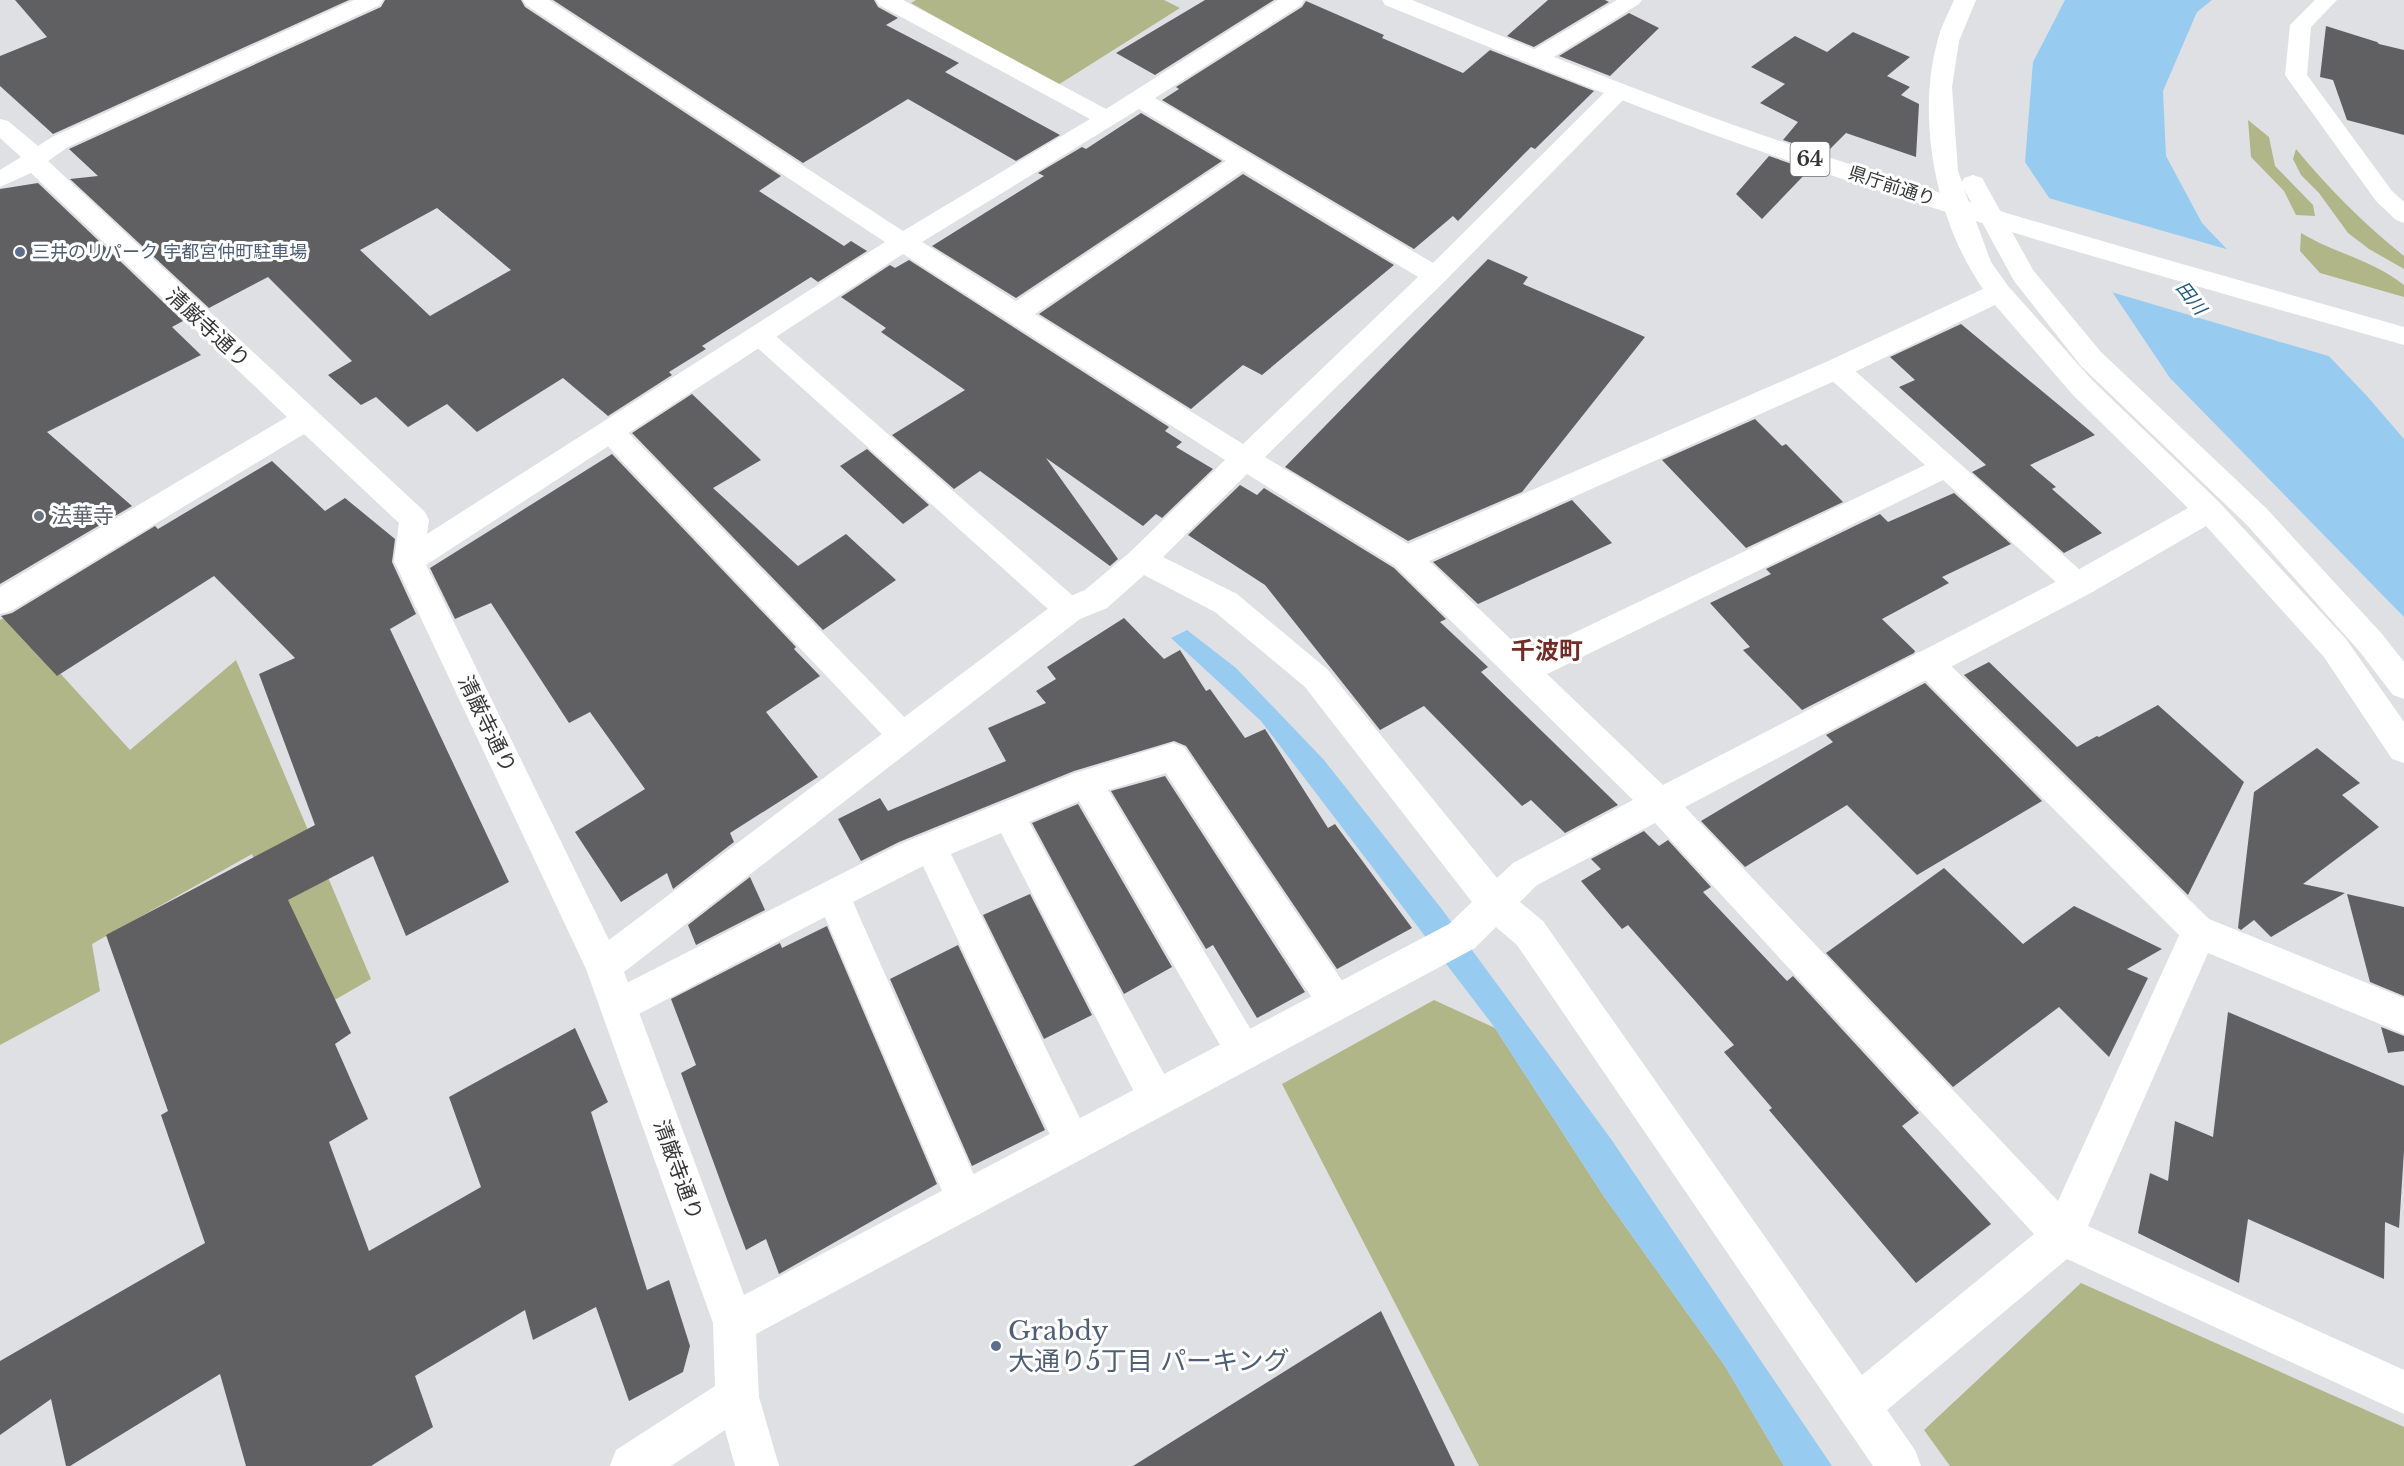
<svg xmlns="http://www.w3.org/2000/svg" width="2404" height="1466" font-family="'Libre Baskerville','Noto Sans JP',serif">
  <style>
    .green { fill: #b1b689 }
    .water { fill: #97ccf0 }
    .pier { fill: #dfe0e4 }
    .building { fill: #606063; fill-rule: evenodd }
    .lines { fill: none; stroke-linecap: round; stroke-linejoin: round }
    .service { fill: #fff; fill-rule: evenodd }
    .minor { fill: #fff; fill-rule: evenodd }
    .primary { fill: #fff; fill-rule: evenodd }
    .service-dot { fill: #5c6f8a; stroke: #fff; stroke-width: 2 }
    .worship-dot { fill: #6b7280; stroke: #fff; stroke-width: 2 }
    .labels { text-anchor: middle; stroke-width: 6; stroke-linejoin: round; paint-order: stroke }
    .far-street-label { font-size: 18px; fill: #353537; stroke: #fff }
    .far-service-label { font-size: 18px; fill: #4e5e75; stroke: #fff; text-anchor: start }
    .far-water-label { font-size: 18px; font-style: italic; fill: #1d587c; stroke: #fff }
    .shield { fill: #fff; stroke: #727273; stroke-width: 1.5 }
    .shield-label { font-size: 20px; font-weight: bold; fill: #353537 }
    .street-label { font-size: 21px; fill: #353537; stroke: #fff }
    .worship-label { font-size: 21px; fill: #5b616d; stroke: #fff; text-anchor: start }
    .quarter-label { font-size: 24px; font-weight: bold; fill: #722c26; stroke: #fff }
    .near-service-label { font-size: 26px; fill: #4e5e75; stroke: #fff; text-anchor: start }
  </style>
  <rect width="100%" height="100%" fill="#dfe0e4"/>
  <path class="green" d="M 916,0 L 1164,0 L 1180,8 L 1058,85 L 911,3 Z
    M 2248,120 L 2269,137 L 2275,166 L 2313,205 L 2315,216 L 2296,215 L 2284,191 L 2251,157 Z
    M 2296,149 C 2328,188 2365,225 2404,256 L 2404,269 L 2369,249 L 2348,233 L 2319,193 L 2301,175 L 2293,159 Z
    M 2301,233 C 2336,254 2371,259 2404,285 L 2404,297 L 2320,273 L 2300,251 Z
    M 8,616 L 130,750 L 236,660 L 371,979 L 319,1009 L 252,854 L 92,944 L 100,991 L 0,1045 L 0,620 Z
    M 1434,1000 L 1495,1028 L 1603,1195 L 1725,1366 L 1784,1466 L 1479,1466 L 1282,1084 Z
    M 2081,1283 L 2404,1427 L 2404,1466 L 1950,1466 L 1924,1430 Z"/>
  <path class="water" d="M 2065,0 L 2212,0 L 2197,12 L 2163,91 L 2166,156 L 2202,223 L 2367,396 L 2404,439 L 2404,617 L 2170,378 L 2025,162 L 2033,62 Z
    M 1187,630 L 1236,668 L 1324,760 L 1441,908 L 1611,1139 L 1832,1466 L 1784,1466 L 1725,1366 L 1603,1195 L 1495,1028 L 1261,721 L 1171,638 Z"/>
  <path class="pier" d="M 2045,197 L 2233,251 L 2335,358 L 2108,291 Z"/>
  <path class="building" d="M 15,0 L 349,0 L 53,134 L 0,86 L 0,56 L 47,37 Z
    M 385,0 L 521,0 L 525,7 L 781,176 L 759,191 L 844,246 L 851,241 L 867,251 L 818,282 L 811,277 L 702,346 L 706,349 L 669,372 L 672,375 L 608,416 L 563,378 L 477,432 L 447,404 L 408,427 L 376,397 L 361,405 L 328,375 L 352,361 L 268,277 L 209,308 L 70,179 L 98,176 L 69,149 L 381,7 ZM 437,208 L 511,270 L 430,316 L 360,250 Z
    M 553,0 L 874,0 L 878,7 L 898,18 L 886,25 L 959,63 L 945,72 L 1060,135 L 1016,161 L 908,99 L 803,163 Z
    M 1205,0 L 1274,0 L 1155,75 L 1116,53 Z
    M 1548,0 L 1605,0 L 1609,2 L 1534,47 L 1507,36 Z
    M 1306,1 L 1384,35 L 1382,38 L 1463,73 L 1490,50 L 1594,91 L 1535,149 L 1531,147 L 1458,221 L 1453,216 L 1414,249 L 1162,100 L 1179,89 L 1176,87 L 1302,7 Z
    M 1629,13 L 1659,28 L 1610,76 L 1559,56 Z
    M 2326,26 L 2377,42 L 2379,44 L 2404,50 L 2404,135 L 2347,120 L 2333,80 L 2320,77 Z
    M 1853,32 L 1910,57 L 1887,76 L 1910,87 L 1901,95 L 1919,104 L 1916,157 L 1846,133 L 1825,154 L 1783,140 L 1798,122 L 1760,103 L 1785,84 L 1751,67 L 1795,36 L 1827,52 Z
    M 1141,113 L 1222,161 L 1016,298 L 932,246 L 1044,176 L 1038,173 L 1082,147 L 1086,149 Z
    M 1769,156 L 1809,170 L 1762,219 L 1736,194 Z
    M 1243,174 L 1394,265 L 1262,375 L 1243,365 L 1191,409 L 1039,314 Z
    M 38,183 L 183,321 L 172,327 L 201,355 L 47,432 L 132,506 L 0,584 L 0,189 Z
    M 1488,259 L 1528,277 L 1523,284 L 1645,337 L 1522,492 L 1408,541 L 1285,467 Z
    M 909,260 L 1169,427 L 1165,431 L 1182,442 L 1176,447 L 1213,469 L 1162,518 L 1156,514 L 1143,526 L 1046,458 L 1118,559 L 1110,566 L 980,471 L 954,489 L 892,435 L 965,390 L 881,332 L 886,328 L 841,297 L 890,265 L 895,268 Z
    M 1961,324 L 2095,435 L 2030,465 L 2056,487 L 2052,489 L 2102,533 L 2064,553 L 1972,472 L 1986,465 L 1899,387 L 1915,380 L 1890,357 Z
    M 692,394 L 761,460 L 713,488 L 798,566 L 846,534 L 896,580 L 823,630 L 632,433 Z
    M 1755,419 L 1782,446 L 1786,444 L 1843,502 L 1746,548 L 1662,460 Z
    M 867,449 L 929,505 L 903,524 L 840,466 Z
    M 612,454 L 796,647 L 794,649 L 820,676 L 766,712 L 818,777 L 730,833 L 734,842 L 673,889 L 667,873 L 621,902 L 575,832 L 645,789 L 590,712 L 569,723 L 491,603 L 455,619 L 430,568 Z
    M 272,461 L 325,511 L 345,498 L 395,539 L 392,562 L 416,614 L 390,629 L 509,882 L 406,936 L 373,856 L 288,900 L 351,1033 L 335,1044 L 368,1119 L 329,1142 L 369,1251 L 481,1187 L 449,1097 L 575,1028 L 608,1102 L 591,1112 L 647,1290 L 669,1280 L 690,1346 L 683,1372 L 629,1401 L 596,1307 L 533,1340 L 525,1310 L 415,1376 L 433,1427 L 371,1466 L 246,1466 L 220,1374 L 70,1466 L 66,1466 L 51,1399 L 0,1435 L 0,1361 L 205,1243 L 161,1115 L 168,1111 L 106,935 L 315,825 L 259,674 L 295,658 L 214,576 L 57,676 L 1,616 L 12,613 L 155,526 L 158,529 Z
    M 1240,485 L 1257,495 L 1264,488 L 1394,568 L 1446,619 L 1440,622 L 1488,667 L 1481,672 L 1618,805 L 1565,833 L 1531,800 L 1522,806 L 1424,706 L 1380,730 L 1265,585 L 1188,535 Z
    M 1954,493 L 2011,544 L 1942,577 L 1949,583 L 1882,619 L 1915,651 L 1914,653 L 1802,710 L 1743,650 L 1750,647 L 1710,603 L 1771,574 L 1766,569 L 1863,522 L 1880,514 L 1888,522 Z
    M 1572,500 L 1612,543 L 1478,604 L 1433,562 Z
    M 1124,618 L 1164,659 L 1180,650 L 1206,691 L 1210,689 L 1245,738 L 1265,729 L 1328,828 L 1335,824 L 1412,928 L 1337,969 L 1186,746 L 1174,741 L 1074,771 L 899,842 L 861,861 L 838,819 L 880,798 L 888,811 L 1006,761 L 988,728 L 1046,703 L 1036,691 L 1056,679 L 1047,667 Z
    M 1989,662 L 2077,747 L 2097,736 L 2099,737 L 2158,705 L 2244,782 L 2188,895 L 1964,675 Z
    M 1925,683 L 2042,801 L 1917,875 L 1847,805 L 1745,867 L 1701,821 L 1833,742 L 1826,735 Z
    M 2317,748 L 2360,783 L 2342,795 L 2379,827 L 2303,884 L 2345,893 L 2271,937 L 2254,920 L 2241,930 L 2238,928 L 2254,792 Z
    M 1165,776 L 1305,992 L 1257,1018 L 1213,945 L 1206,949 L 1111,791 Z
    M 1078,804 L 1172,967 L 1124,994 L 1032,823 Z
    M 1644,831 L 1659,846 L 1668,840 L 1711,887 L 1703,892 L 1787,981 L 1793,976 L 1919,1113 L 1902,1126 L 1991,1224 L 1916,1283 L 1769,1110 L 1772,1108 L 1724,1052 L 1734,1045 L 1628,925 L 1622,929 L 1581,881 L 1601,869 L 1591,859 Z
    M 1944,868 L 2023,944 L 2074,906 L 2162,949 L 2127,969 L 2148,978 L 2109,1057 L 2059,1007 L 1953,1087 L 1826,953 Z
    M 750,877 L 765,910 L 696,945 L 688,925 Z
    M 1030,894 L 1092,1015 L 1044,1039 L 983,915 Z
    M 2347,894 L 2404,907 L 2404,996 L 2370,982 Z
    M 827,926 L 937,1184 L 779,1274 L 766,1239 L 746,1250 L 728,1202 L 681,1073 L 696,1065 L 671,999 L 780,943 L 782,948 Z
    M 958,945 L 1045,1130 L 972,1166 L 890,979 Z
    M 2228,1012 L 2404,1086 L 2404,1151 L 2399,1228 L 2385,1222 L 2384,1279 L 2248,1219 L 2239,1283 L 2138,1233 L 2150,1173 L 2168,1181 L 2175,1121 L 2213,1137 Z
    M 2381,1027 L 2404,1036 L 2404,1051 L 2388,1053 Z
    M 1381,1311 L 1455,1466 L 1133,1466 Z"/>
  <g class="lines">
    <path class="service" d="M 1617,0 L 1642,0 L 1639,4 L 1544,63 L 1536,64 L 1528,63 L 1525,58 L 1528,53 Z
      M 2315,0 L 2337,0 L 2311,27 L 2307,75 L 2392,191 L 2404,202 L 2404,223 L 2396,220 L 2376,201 L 2285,75 L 2290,25 Z
      M 760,327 L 769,330 L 1080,602 L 1084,610 L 1080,618 L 1069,622 L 1058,618 L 751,342 L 747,336 L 751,330 Z
      M 1836,360 L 1845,362 L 2088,577 L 2093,585 L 2088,593 L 2078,597 L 2068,593 L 1943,480 L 1535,680 L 1524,684 L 1513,680 L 1509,671 L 1513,662 L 1925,465 L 1827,376 L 1823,369 L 1827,362 Z
      M 611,422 L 621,425 L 914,727 L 919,736 L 914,745 L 903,749 L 892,745 L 601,439 L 597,432 L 601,425 Z
      M 1927,650 L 1938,653 L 2211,921 L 2216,932 L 2211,943 L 2199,948 L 2187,943 L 1916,671 L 1912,662 L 1916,653 Z
      M 1173,743 L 1184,747 L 1349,991 L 1354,1003 L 1349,1015 L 1336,1020 L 1323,1015 L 1166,773 L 1108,790 L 1257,1040 L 1262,1052 L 1257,1064 L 1244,1070 L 1231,1064 L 1079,801 L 1029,822 L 1170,1085 L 1175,1098 L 1170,1111 L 1157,1116 L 1144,1111 L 1001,833 L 951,854 L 1092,1143 L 1086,1156 L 1073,1162 L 1060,1156 L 923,866 L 853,902 L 985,1200 L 980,1214 L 966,1219 L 952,1214 L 825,917 L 631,1018 L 618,1023 L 605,1018 L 600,1006 L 605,994 L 900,844 L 1075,773 Z"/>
    <path class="minor" d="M 354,0 L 383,0 L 380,5 L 68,147 L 48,161 L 425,512 L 429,520 L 427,534 L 885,242 L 526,5 L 523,0 L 549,0 L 903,231 L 1090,119 L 879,5 L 876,0 L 903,0 L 1106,109 L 1278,0 L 1304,0 L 1301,5 L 1155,98 L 1433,263 L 1611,86 L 1619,84 L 1627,86 L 1631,91 L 1627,96 L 1444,282 L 1265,457 L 1408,544 L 1826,362 L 1983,289 C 1937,223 1916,121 1937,43 C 1940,28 1948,14 1954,0 L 1976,0 L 1959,41 L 1952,87 L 1958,171 L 1962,182 L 1964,178 L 1973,175 L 1982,178 L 2033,270 L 2101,352 L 2267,509 L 2382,634 L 2404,662 L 2404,699 L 2393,695 L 2360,652 L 2247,525 L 2081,366 L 2014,281 L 1964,189 L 1991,262 L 2008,286 L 2093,381 L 2219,502 L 2346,639 L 2404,722 L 2404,763 L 2392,759 L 2324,657 L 2206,526 L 2089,594 L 1685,807 L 2058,1201 L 2186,920 L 2199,915 L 2404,998 L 2404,1034 L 2208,953 L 2088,1226 L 2404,1370 L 2404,1414 L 2067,1259 L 1887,1410 L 1915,1450 L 1921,1466 L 1873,1466 L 1517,945 L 1496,927 L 1475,948 L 756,1334 L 759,1397 L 779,1466 L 735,1466 L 725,1430 L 671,1466 L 610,1466 L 616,1450 L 715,1386 L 713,1323 L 586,969 L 394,561 L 399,523 L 304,434 L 11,611 L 0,614 L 0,587 L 287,417 L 31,173 L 0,187 L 0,170 L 21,157 L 0,138 L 0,119 L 8,121 L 38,146 L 52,137 ZM 1139,109 L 1226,161 L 1016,301 L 922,242 ZM 1243,171 L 1418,277 L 1243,444 L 1035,314 ZM 903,254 L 1225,460 L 1130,552 L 1085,590 L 1058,601 L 609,940 L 426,565 ZM 1995,305 L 2073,395 L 2188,508 L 2067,576 L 1663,785 L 1429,561 L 1846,376 ZM 1247,474 L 1395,566 L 1633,800 L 1513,863 L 1497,878 L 1327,669 L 1237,594 L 1163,557 ZM 1144,575 L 1215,612 L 1305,687 L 1472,902 L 1449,924 L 744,1295 L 624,972 L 1080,619 L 1107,608 ZM 1655,823 L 2034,1234 L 1862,1375 L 1543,921 L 1520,902 L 1537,885 Z"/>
    <path class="primary" d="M 1382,0 L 1412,0 C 1534,49 1656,99 1780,141 C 1985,211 2195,267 2404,327 L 2404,345 C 2189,284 1974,225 1763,152 C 1635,108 1510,55 1385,5 Z"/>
  </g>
  <g class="service-dot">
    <circle cx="20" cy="252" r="6"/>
    <circle cx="996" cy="1346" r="6"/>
  </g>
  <circle class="worship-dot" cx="39" cy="516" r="6"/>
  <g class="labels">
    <g class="far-street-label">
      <text transform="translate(1892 186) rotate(18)" y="6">県庁前通り</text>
    </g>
    <g class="far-service-label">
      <text x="32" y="258">三井のリパーク 宇都宮仲町駐車場</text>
    </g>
    <g class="far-water-label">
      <text transform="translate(2191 298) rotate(52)" y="6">田川</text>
    </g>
    <rect class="shield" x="1790.5" y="142" width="39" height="34" rx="4.5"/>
    <g class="shield-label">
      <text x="1810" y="166">64</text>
    </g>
    <g class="street-label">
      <text transform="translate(208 328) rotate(43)" y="7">清厳寺通り</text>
      <text transform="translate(487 724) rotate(64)" y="7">清厳寺通り</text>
      <text transform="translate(678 1170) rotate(70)" y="7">清厳寺通り</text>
    </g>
    <g class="worship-label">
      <text x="51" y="523">法華寺</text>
    </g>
    <g class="quarter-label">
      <text x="1547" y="659">千波町</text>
    </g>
    <g class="near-service-label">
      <text x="1008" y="1340">Grabdy<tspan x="1008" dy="30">大通り5丁目 パーキング</tspan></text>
    </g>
  </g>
</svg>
